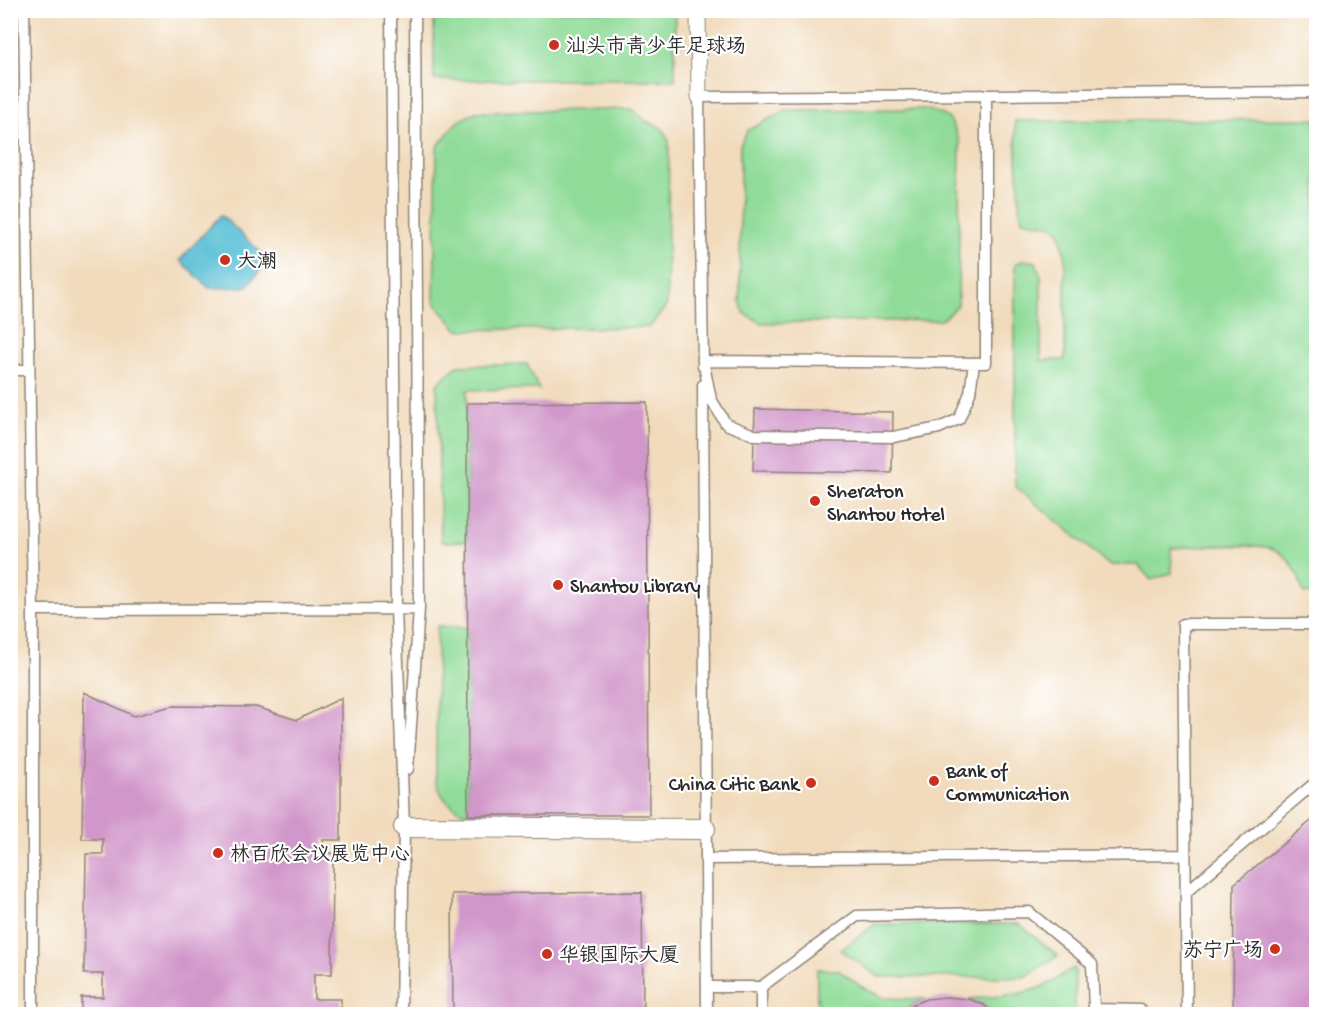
<svg xmlns="http://www.w3.org/2000/svg" width="1327" height="1025" font-family="'Gochi Hand','LXGW WenKai TC',sans-serif">
  <style>
    .green { fill: #8fdb97; stroke: #5d8361; stroke-width: 1.5 }
    .water { fill: #58bfd5; stroke: #427580; stroke-width: 1.5 }
    .building { fill: #d197ca }
    .lines { fill: none; stroke-linecap: round; stroke-linejoin: round }
    .service-casing { stroke: #8e8374; stroke-width: 13 }
    .pedestrian-casing { stroke: #8e8374; stroke-width: 17 }
    .minor-casing { stroke: #8e8374; stroke-width: 22 }
    .service { stroke: #fff; stroke-width: 10 }
    .pedestrian { stroke: #fff; stroke-width: 15 }
    .minor { stroke: #fff; stroke-width: 20 }
    .poi-dot { fill: #c8321e; stroke: #fff; stroke-width: 2 }
    .labels { text-anchor: middle; stroke-width: 4.5; stroke-linejoin: round; paint-order: stroke }
    .poi-label { font-size: 20px; fill: #2b2b2b; stroke: #fff; text-anchor: start }
  </style>
  <rect width="100%" height="100%" fill="#fff"/>
  <filter id="ink" filterUnits="userSpaceOnUse"><feTurbulence type="fractalNoise" baseFrequency=".0167" numOctaves="2"/><feDisplacementMap in="SourceGraphic" scale="12" xChannelSelector="R" yChannelSelector="G"/><feConvolveMatrix kernelMatrix="1 2 1 2 8 2 1 2 1" color-interpolation-filters="sRGB"/></filter>
  <filter id="wash" filterUnits="userSpaceOnUse"><feTurbulence type="fractalNoise" baseFrequency=".008" numOctaves="4" result="noise"/><feDisplacementMap in="SourceGraphic" scale="24" xChannelSelector="R" yChannelSelector="G"/><feGaussianBlur stdDeviation="1.35" result="paint"/><feColorMatrix in="noise" values="0 0 0 0 0 0 0 0 0 0 0 0 0 0 0 0 0 1.4 0 .05"/><feComposite in="paint" operator="in"/></filter>
  <g filter="url(#wash)">
    <rect width="100%" height="100%" fill="#f1dbbc"/>
    <path class="green" d="M 434,11 L 675,11 L 675,80 L 434,80 Z
      M 632,109 L 646,121 L 662,128 L 669,141 L 667,305 L 650,327 L 458,330 L 434,302 L 437,147 L 456,123 L 475,112 Z
      M 924,109 C 951,115 951,118 960,143 L 958,305 L 942,320 L 761,323 L 744,313 L 740,301 L 740,145 L 748,130 L 786,110 Z
      M 1316,119 L 1316,594 L 1304,594 C 1299,577 1294,561 1278,551 C 1264,541 1191,547 1171,548 L 1172,573 L 1151,580 L 1138,565 L 1109,565 L 1015,486 L 1015,264 L 1024,260 L 1036,262 L 1041,276 L 1041,360 L 1065,360 L 1065,255 L 1059,230 L 1050,225 L 1022,220 L 1020,209 L 1015,121 Z
      M 527,364 L 539,389 L 467,390 L 467,541 L 441,542 L 437,385 L 446,375 L 458,366 Z
      M 437,626 L 468,628 L 468,815 C 448,804 442,801 436,779 Z
      M 875,924 L 1019,924 L 1058,956 L 1024,977 L 879,977 L 841,950 Z
      M 1075,968 L 1075,1014 L 994,1014 L 984,1005 L 969,999 C 996,996 1026,996 1051,983 C 1060,978 1064,971 1075,968 Z
      M 817,969 L 838,970 L 862,987 L 884,998 L 926,999 L 912,1005 L 903,1014 L 817,1014 Z"/>
    <path class="water" d="M 221,215 L 269,260 L 246,287 L 209,288 L 180,260 Z"/>
    <g id="blocks">
      <path class="building" d="M 647,402 L 649,815 L 468,815 L 467,403 Z
        M 755,409 L 893,412 L 892,473 L 753,471 Z
        M 84,692 L 134,716 L 172,706 L 256,707 L 297,720 L 341,698 L 341,840 L 323,840 L 323,853 L 333,853 L 332,974 L 314,974 L 314,999 L 341,999 L 341,1014 L 81,1014 L 81,997 L 103,997 L 103,974 L 84,974 L 86,854 L 103,854 L 103,839 L 82,839 Z
        M 1316,817 L 1316,1014 L 1233,1014 L 1234,884 Z
        M 642,892 L 643,1014 L 453,1014 L 452,894 Z
        M 947,997 L 969,999 L 984,1005 L 994,1014 L 903,1014 L 912,1005 L 926,999 Z"/>
    </g>
  </g>
  <g filter="url(#ink)">
    <use href="#blocks" fill-opacity="0" stroke="#8e8374" stroke-width="1.5"/>
    <g class="lines">
      <defs>
        <path id="service" d="M 24,10 L 33,610 L 33,1014
          M 391,10 L 396,609 L 404,827 L 401,1014
          M 974,363 L 970,393 L 959,419 L 939,428 L 893,437 L 754,435 L 726,424 L 711,399 L 703,361 L 986,363 L 986,95 L 1316,92
          M 703,366 L 699,97 L 986,95
          M 10,370 L 29,370
          M 703,385 L 707,1014
          M 33,610 L 419,609
          M 408,769 L 419,609 L 415,10
          M 705,859 L 1185,855
          M 1186,892 L 1316,782
          M 707,987 L 761,987
          M 761,1014 L 761,987 L 857,916 L 1029,912 L 1092,964 L 1094,1009 L 1141,1010 L 1141,1014
          M 1187,1014 L 1183,624 L 1316,624"/>
        <path id="pedestrian" d="M 698,10 L 699,97"/>
        <path id="minor" d="M 404,827 L 705,829"/>
      </defs>
      <use href="#service" class="service-casing"/>
      <use href="#pedestrian" class="pedestrian-casing"/>
      <use href="#minor" class="minor-casing"/>
      <use href="#service" class="service"/>
      <use href="#pedestrian" class="pedestrian"/>
      <use href="#minor" class="minor"/>
    </g>
  </g>
  <g class="poi-dot">
    <circle cx="554" cy="45" r="6"/>
    <circle cx="225" cy="260" r="6"/>
    <circle cx="815" cy="501" r="6"/>
    <circle cx="558" cy="585" r="6"/>
    <circle cx="934" cy="781" r="6"/>
    <circle cx="811" cy="783" r="6"/>
    <circle cx="218" cy="853" r="6"/>
    <circle cx="1275" cy="949" r="6"/>
    <circle cx="547" cy="954" r="6"/>
  </g>
  <g class="labels">
    <g class="poi-label">
      <text x="566" y="52">汕头市青少年足球场</text>
      <text x="237" y="267">大潮</text>
      <text x="827" y="497">Sheraton<tspan x="827" dy="23">Shantou Hotel</tspan></text>
      <text x="570" y="592">Shantou Library</text>
      <text x="946" y="777">Bank of<tspan x="946" dy="23">Communication</tspan></text>
      <text x="799" y="790" text-anchor="end">China Citic Bank</text>
      <text x="230" y="860">林百欣会议展览中心</text>
      <text x="1263" y="956" text-anchor="end">苏宁广场</text>
      <text x="559" y="961">华银国际大厦</text>
    </g>
  </g>
  <rect width="1327" height="1025" fill="none" stroke="#fff" stroke-width="36"/>
</svg>
